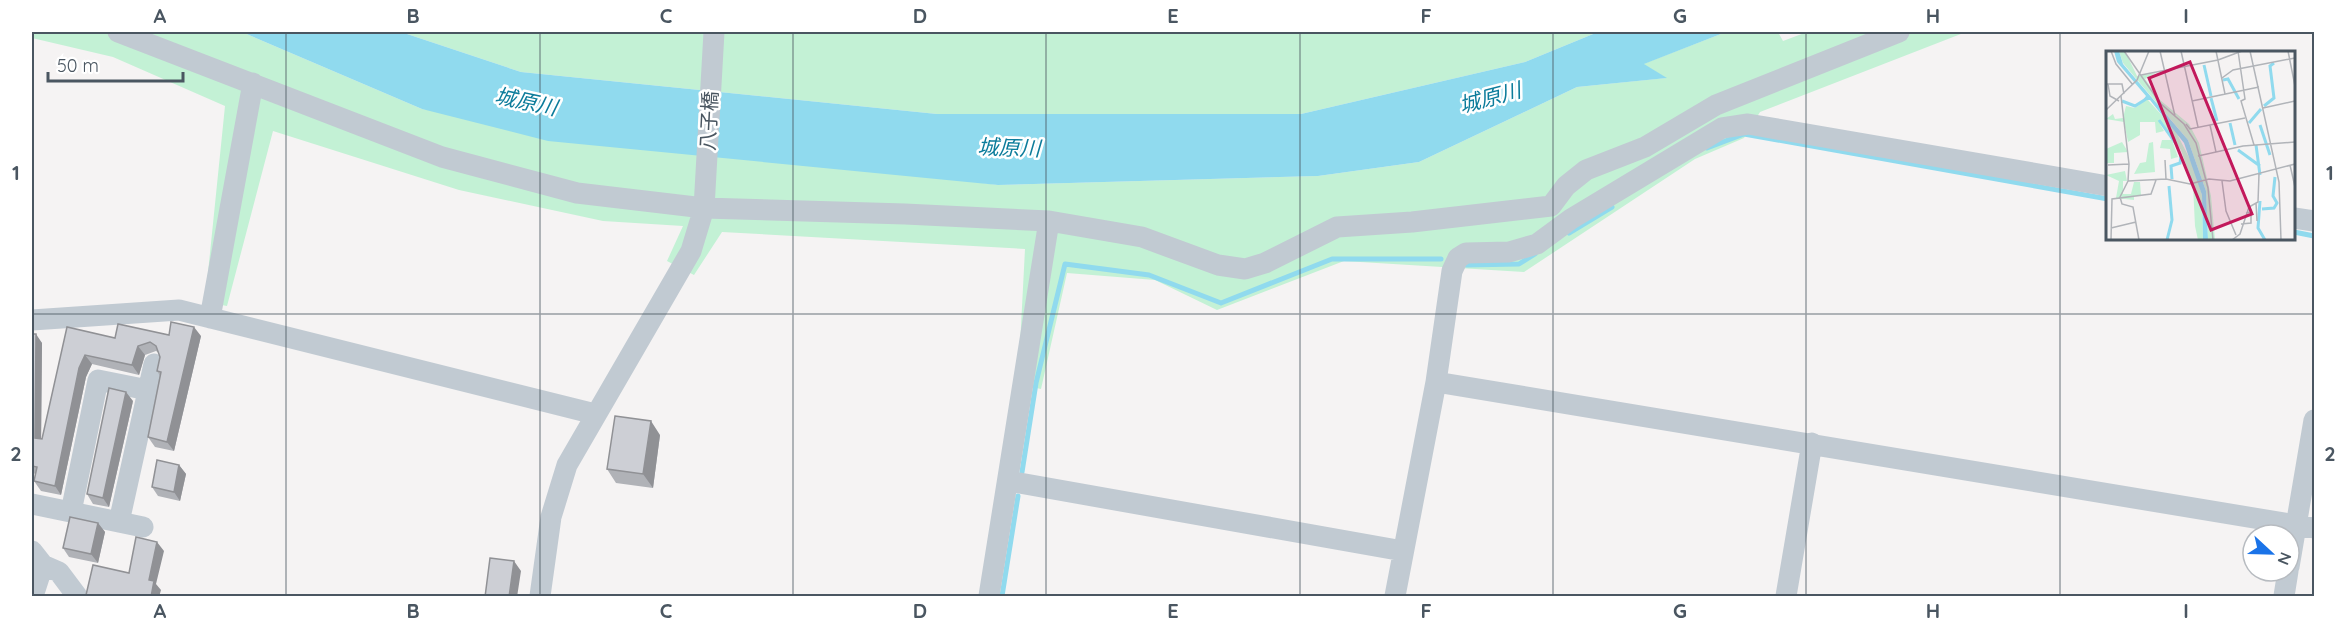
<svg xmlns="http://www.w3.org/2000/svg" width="2346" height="628" font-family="Quicksand,'Noto Sans JP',sans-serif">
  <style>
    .green { fill: #c3f1d5 }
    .water { fill: #90daee }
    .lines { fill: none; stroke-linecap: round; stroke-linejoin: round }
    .stream { stroke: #90daee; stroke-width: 5 }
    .minor { stroke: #c1cad2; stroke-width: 21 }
    .wall { fill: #b0b2b7 }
    .shaded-wall { fill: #909195 }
    .building { fill: #cdcfd5; stroke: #909195; stroke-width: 1.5 }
    .grid { fill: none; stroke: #4a5661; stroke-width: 1.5; stroke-opacity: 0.55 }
    .labels { text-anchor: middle; stroke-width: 5; stroke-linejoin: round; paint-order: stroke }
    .street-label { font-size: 20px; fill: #4a5661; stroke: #fff }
    .water-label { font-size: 21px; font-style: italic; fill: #0c7c9b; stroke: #fff }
    .inset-river { fill: none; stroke: #90daee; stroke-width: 3 }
    .inset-road { fill: none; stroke: #b1b4b9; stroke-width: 1.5 }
    .view { fill: #c2185b; fill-opacity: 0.15; stroke: #c2185b; stroke-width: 3 }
    .inset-edge { fill: none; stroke: #4a5661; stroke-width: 3 }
    .neatline { fill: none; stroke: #4a5661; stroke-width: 2 }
    .grid-label { font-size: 20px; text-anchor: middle; font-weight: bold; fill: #4a5661 }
  </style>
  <rect width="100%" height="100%" fill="#f5f3f3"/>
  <path class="green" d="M 32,32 L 242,32 L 422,109 L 998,185 L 1318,176 L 1419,162 L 1577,87 L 1666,78 L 1643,64 L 1726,32 L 1778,32 L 1783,41 L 1807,32 L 1966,32 L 1760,112 L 1744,138 L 1695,159 L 1524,272 L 1344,261 L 1217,310 L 1155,280 L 1067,273 L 1041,389 L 1018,384 L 1025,249 L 722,232 L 694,275 L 667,261 L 683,226 L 603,221 L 459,190 L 273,131 L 227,306 L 205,302 L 225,106 L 113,57 L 32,38 Z
    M 401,32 L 1598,32 L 1525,62 L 1301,114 L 937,114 L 521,72 Z"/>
  <path class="water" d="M 242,32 L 401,32 L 521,72 L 937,114 L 1301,114 L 1525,62 L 1598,32 L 1726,32 L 1644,64 L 1667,78 L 1577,87 L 1419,162 L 1318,176 L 998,185 L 548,141 L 422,109 Z"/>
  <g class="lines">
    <path class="stream" d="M 1707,148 L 1744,134 L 2108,199
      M 2294,232 L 2314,236
      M 1569,233 L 1612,207
      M 1466,265 L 1519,264 L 1535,254
      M 1022,472 L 1036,383 L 1065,264 L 1149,275 L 1221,303 L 1332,259 L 1441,259
      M 1002,596 L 1018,496"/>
    <path class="minor" d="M 118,32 L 442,157 L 577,193 L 704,208 L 905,214 L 1049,221 L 1142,237 L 1218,265 L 1245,269 L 1265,263 L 1337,227 L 1412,222 L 1551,206 L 1566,186 L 1586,170 L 1645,147 L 1716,105 L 1899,32
      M 2294,218 L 2314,221
      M 210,318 L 253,83
      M 32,320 L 179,310 L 595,414
      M 1436,382 L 2314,528
      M 1008,481 L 1403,551
      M 32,504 L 143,527
      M 71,512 L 98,380 L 148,390
      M 119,522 L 154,364
      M 32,551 L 43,565 L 59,572 L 77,596
      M 2289,567 L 2314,420
      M 33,596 L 43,565
      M 540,596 L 551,517 L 567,465 L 691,251 L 704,208 L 714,32
      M 989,596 L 1049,221
      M 1395,596 L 1436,382 L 1452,271 L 1458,258 L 1466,253 L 1509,252 L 1537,244 L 1571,219 L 1722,128 L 1748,124 L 2108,186
      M 1786,596 L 1812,443
      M 2284,596 L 2288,571"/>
  </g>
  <path class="wall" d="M 67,327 L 115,338 L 169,335 L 201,336 L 174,451 L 155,447 L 148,437 L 160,376 L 157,371 L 160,357 L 159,353 L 156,351 L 145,355 L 139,375 L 92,364 L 86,377 L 61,495 L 41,491 L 34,481 L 36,474 L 32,473 L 32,334 L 42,343 L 41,439 L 42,439 Z
    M 133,401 L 109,507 L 93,504 L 87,494 Z
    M 660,435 L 653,488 L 616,483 L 607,469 Z
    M 179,465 L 186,474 L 180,501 L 158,496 L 152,487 Z
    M 98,523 L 105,532 L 98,563 L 69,557 L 63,548 Z"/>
  <path class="shaded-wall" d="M 194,327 L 201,336 L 174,451 L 167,442 Z
    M 36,334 L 42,343 L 41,448 L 35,438 Z
    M 138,346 L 145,355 L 139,375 L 132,365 Z
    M 85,355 L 92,364 L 86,377 L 61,495 L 55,486 L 79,368 Z
    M 126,392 L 133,401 L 109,507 L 103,498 Z
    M 651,421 L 660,435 L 653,488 L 643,474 Z
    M 179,465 L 186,474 L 180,501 L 174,492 Z
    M 98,523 L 105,532 L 98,563 L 91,554 Z
    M 157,542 L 164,551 L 156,584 L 161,590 L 159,597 L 151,597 L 149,580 Z
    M 514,561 L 521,571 L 517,597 L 509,597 Z"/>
  <path class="building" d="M 171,322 L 194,327 L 167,442 L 148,437 L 161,372 L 157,371 L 160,357 L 156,346 L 150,342 L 138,346 L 132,365 L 85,355 L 79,368 L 55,486 L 34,481 L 37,467 L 32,466 L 32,334 L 36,334 L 35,438 L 42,439 L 67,327 L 115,338 L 118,324 L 169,335 Z
    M 109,388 L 126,392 L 103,498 L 87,494 Z
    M 615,416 L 651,421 L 643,474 L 607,469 Z
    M 157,460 L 179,465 L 174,492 L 152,487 Z
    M 70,517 L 98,523 L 91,554 L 63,548 Z
    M 136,537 L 157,542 L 149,580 L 154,581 L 151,597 L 92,597 L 86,595 L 93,565 L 129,573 Z
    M 490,558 L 514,561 L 509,597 L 485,597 Z"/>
  <path class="grid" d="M 286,32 L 286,596M 540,32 L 540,596M 793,32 L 793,596M 1046,32 L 1046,596M 1300,32 L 1300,596M 1553,32 L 1553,596M 1806,32 L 1806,596M 2060,32 L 2060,596M 32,314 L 2314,314"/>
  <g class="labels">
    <g class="street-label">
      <text transform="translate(709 121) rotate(-87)" y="7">八子橋</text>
    </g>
    <g class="water-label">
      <text transform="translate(1490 98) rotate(-15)" y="7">城原川</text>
      <text transform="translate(526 102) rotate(12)" y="7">城原川</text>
      <text transform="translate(1009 148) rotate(2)" y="7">城原川</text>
    </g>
  </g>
  <g transform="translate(2106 51)">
    <rect width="189" height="189" fill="#f5f3f3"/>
    <path d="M 13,0 L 19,0 L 31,25 L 50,22 L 39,28 L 54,49 L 83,73 L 93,92 L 105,145 L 109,189 L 102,189 L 100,140 L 82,89 L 17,12 ZM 41,48 L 69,79 L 88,116 L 96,144 L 97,189 L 92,189 L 89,175 L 87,134 L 75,99 L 57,73 L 54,73 L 58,80 L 50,82 L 49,71 L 34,71 L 34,84 L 22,91 L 18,71 L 0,68 L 7,63 L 9,68 L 17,67 L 20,55 L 29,57 ZM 56,89 L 66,89 L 72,106 L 65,108 L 64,98 L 54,97 ZM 16,91 L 22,101 L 8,102 L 8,112 L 0,112 L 0,98 ZM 47,91 L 49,121 L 28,123 L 34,112 L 40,111 L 43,92 ZM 19,120 L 21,130 L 17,130 L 17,143 L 25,143 L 28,131 L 34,131 L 35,144 L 28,145 L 28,149 L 10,147 L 13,130 L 0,124 Z" fill="#c3f1d5"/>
    <path d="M 13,0 L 17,13 L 82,89 L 100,140 L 102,189 L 97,188 L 96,144 L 78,92 L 44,49 L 37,49 L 40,45 L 11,11 L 8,0 Z" fill="#90daee"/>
    <path class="inset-river" d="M 98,14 L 105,45M 117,29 L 122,28 L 133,48M 105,47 L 111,70M 16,50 L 29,55 L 40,48M 158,55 L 168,47 L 164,15 L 168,12M 53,69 L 70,93M 124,72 L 129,94M 143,72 L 155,58M 154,74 L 164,104M 150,94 L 154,124M 132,99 L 154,115M 66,128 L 65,115 L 74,112 L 75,105M 154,150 L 152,177 L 159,189M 156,158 L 168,157 L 171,152 L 167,145 L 169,126M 61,189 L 66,169 L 63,135"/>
    <path class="inset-road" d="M 5,0 L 10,13 L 27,34M 18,0 L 54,52 L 78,73 L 90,92 L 102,137 L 107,189M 54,0 L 69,65M 75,0 L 92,76M 110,0 L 119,43M 132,0 L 139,48 L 135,50 L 148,94M 144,0 L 173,131 L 175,189M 182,0 L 189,35M 35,24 L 112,9 L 136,0M 116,27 L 127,19 L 189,7M 0,33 L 16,33 L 18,43M 2,33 L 4,45 L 13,50M 15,45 L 23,113 L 22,130 L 14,146 L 16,153 L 27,156 L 33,189M 86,50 L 153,36M 157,57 L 189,50M 0,59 L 31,29 L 43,0M 80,73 L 84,78 L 139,67M 104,74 L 110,101M 92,105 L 137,95 L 189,91M 59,109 L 60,128M 2,114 L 23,113M 184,114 L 189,136M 22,130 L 60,128 L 84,133 L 103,128 L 124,130 L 189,113M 116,130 L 120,160 L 130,184M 150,152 L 151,170M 135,173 L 145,172 L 145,161 L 140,162M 5,177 L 30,171M 5,189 L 6,148 L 45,143 L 50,129M 126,189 L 134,183 L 143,156 L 152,151 L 153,123"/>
    <path class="view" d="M 84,11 L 146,163 L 105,179 L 43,27 Z"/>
    <rect width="189" height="189" class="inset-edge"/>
  </g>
  <rect width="2346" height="628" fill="none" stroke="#ffffff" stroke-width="66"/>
  <g transform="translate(2271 553) rotate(112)"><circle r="28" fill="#ffffff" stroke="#b7bbc0" stroke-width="1.5"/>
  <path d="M0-4.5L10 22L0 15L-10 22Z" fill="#1a73e8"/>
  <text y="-9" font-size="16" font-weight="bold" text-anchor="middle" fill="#4a5661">N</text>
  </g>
  <path d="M48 72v9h135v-9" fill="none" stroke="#4a5661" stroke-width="3"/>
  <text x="57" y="72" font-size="18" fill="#4a5661" stroke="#ffffff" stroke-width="4.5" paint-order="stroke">50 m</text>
  <rect x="33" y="33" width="2280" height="562" class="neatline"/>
  <g class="grid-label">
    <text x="160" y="23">A</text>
    <text x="413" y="23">B</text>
    <text x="666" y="23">C</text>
    <text x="920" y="23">D</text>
    <text x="1173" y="23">E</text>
    <text x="1426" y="23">F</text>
    <text x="1680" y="23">G</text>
    <text x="1933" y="23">H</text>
    <text x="2186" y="23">I</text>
    <text x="16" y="180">1</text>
    <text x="2330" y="180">1</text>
    <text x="16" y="461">2</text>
    <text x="2330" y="461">2</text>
    <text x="160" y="618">A</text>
    <text x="413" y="618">B</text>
    <text x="666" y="618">C</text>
    <text x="920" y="618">D</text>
    <text x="1173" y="618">E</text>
    <text x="1426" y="618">F</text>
    <text x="1680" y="618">G</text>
    <text x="1933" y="618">H</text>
    <text x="2186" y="618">I</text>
  </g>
</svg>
